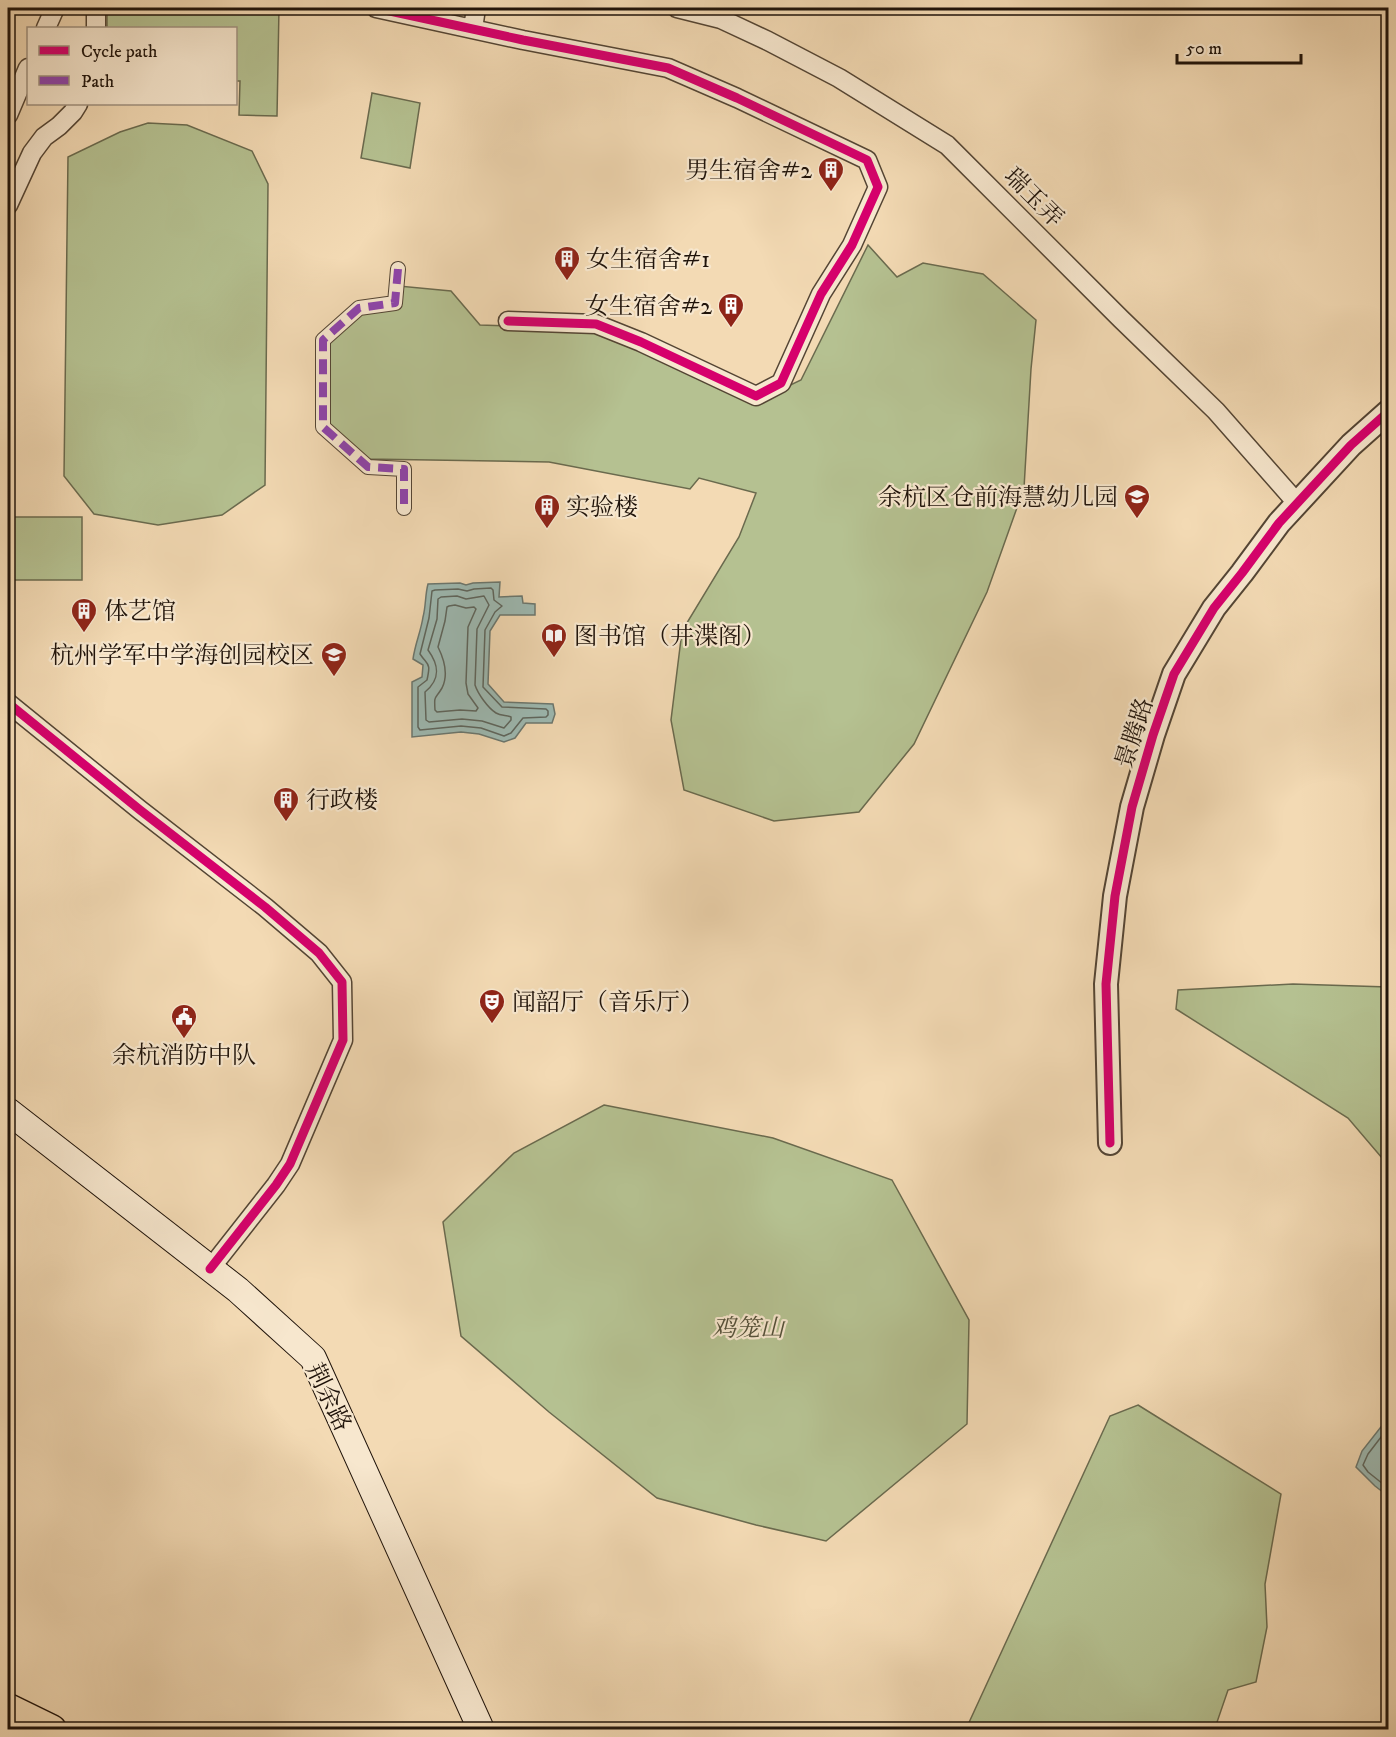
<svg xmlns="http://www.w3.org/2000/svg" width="1396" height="1737" font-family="'IM FELL DW Pica','Noto Serif SC',serif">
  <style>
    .green { fill: #b5c191; stroke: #6a6a4e; stroke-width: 1.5 }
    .water { fill: #9dbab3; stroke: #6b776f; stroke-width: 1.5 }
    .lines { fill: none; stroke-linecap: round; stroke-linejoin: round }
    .shore { stroke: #5e665e; stroke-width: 1.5 }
    .pedestrian-casing { stroke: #544534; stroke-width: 16 }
    .minor-casing { stroke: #544534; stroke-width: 21 }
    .tertiary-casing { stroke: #544534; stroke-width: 26 }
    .secondary-casing { stroke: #1f130a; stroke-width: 28 }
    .trunk-casing { stroke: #1f130a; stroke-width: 33 }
    .pedestrian { stroke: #f7e7ce; stroke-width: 14 }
    .minor { stroke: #f7e7ce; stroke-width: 18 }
    .tertiary { stroke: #f7e7ce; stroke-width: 22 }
    .secondary { stroke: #f7e7ce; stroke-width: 26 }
    .trunk { stroke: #f3dab4; stroke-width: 30 }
    .quiet { stroke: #8e44ad; stroke-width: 8; stroke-dasharray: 15 8; stroke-linecap: butt }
    .cycleway-casing { stroke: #f7e7ce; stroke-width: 13 }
    .cycleway { stroke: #d6006c; stroke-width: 9 }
    .labels { text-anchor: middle; stroke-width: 4.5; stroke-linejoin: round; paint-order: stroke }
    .poi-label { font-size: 24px; fill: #1f130a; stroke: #f7e7ce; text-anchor: start }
    .street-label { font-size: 24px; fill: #1f130a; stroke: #f7e7ce }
    .park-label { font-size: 24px; font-style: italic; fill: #545039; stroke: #f7e7ce }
  </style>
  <rect width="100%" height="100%" fill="#f3dab4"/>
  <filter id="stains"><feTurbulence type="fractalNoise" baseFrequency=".00333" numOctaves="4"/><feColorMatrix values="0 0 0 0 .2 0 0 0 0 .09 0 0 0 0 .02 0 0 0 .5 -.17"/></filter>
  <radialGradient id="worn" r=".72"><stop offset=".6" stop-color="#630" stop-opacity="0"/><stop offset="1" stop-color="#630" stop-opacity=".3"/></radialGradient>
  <path class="green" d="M 107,8 L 279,8 L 277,116 L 239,115 L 240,81 L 236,81 L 236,28 L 107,28 Z
    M 372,93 L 420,103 L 410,168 L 361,158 Z
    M 148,123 L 187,125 L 252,151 L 268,184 L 265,485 L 222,515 L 158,525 L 94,514 L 64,476 L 68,157 L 120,132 Z
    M 868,245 L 897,277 L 923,263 L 983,274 L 1036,320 L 1031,369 L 1024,488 L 987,592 L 914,744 L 859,812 L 774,821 L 684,790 L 671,720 L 682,631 L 739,537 L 756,493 L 699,478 L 690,489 L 549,462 L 367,459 L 326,422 L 327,343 L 362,311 L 397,308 L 399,286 L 451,291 L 480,325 L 595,329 L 757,401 L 801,380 Z
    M 8,349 L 13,349 L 12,517 L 82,517 L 82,580 L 12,580 L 12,572 L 8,572 Z
    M 1293,984 L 1388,987 L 1388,1165 L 1348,1118 L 1176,1009 L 1178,990 Z
    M 604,1105 L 773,1138 L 892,1180 L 969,1320 L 967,1424 L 826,1541 L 756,1525 L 657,1498 L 549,1412 L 461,1336 L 443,1222 L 514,1153 Z
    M 1138,1405 L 1281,1494 L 1265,1584 L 1267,1627 L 1256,1682 L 1228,1690 L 1216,1725 L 1216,1729 L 966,1729 L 1110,1416 Z"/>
  <path class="water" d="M 500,582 L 499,597 L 522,596 L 523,603 L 535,604 L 535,615 L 500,615 L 490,631 L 488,684 L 504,702 L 553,704 L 555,714 L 552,723 L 526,723 L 515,738 L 504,742 L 479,734 L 461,732 L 412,737 L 412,682 L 422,677 L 423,665 L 413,659 C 415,644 421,631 423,617 C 426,606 425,595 428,584 L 460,583 L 466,585 L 473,583 Z
    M 1388,1418 L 1388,1496 L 1375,1486 L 1356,1467 L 1362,1451 Z"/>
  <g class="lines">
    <path class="shore" d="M 491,588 L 493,590 L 494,600 L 502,606 L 495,612 L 485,630 L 483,687 L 502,707 L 546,709 L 548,711 L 548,715 L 546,717 L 523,718 L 511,733 L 504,736 L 481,728 L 461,726 L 420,730 L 418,727 L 418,687 L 427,680 C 431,662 428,666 420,654 L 429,618 L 432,591 L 435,590 L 458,589 L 467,591 L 474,589 Z
      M 457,596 L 466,599 L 484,596 L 489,605 L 477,629 L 475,685 C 478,694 488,708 496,713 C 501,716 507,715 511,717 L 511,720 L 504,728 L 482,721 L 462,719 L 429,722 L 426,720 L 425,692 C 441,679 439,665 428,650 L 437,619 L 438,599 L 441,597 Z
      M 455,605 L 466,608 L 474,607 L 476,609 L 468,627 L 466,683 L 468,694 L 478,708 L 476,711 L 460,710 L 437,712 L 435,710 C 434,694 435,700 442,688 C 449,674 444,659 438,647 L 445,621 L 447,607 L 449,606 Z
      M 1388,1428 L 1368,1454 L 1363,1465 L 1368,1472 L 1388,1488"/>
    <defs>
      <path id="pedestrian" d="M 398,269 L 395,303 L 359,308 L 323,340 L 323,427 L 368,467 L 404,469 L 404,508"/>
      <path id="minor" d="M 376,8 L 523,40 L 668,68 L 737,98 L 867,160 L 878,187 L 852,245 L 821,294 L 781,383 L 756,396 L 641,342 L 596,324 L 508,321
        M 677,8 L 721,19 L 768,41 L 839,78 L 947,145 L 1121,319 L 1216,411 L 1297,503
        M 46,28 L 55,8
        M 96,28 L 96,8
        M 473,29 L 476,8
        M 8,115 L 28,68
        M 8,205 L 32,153 L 44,137 L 59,126 L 73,112 L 78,104
        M 8,703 L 140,810 L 265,907 L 319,953 L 342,982 L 343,1040 L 290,1164 L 276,1185 L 210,1269"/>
      <path id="tertiary" d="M 1110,1143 L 1106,984 L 1115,896 L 1132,807 L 1153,735 L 1174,674 L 1214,608 L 1242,573 L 1279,523 L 1351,445 L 1388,412"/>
      <path id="secondary" d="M 8,1111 L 238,1290 L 313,1358 L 480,1727"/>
      <path id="trunk" d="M 8,1709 L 51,1730"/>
    </defs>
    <use href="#pedestrian" class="pedestrian-casing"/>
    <use href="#minor" class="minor-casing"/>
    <use href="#tertiary" class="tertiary-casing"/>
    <use href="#secondary" class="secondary-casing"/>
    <use href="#trunk" class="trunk-casing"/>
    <use href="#pedestrian" class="pedestrian"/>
    <use href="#minor" class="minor"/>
    <use href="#tertiary" class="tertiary"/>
    <use href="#secondary" class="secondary"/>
    <use href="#trunk" class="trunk"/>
    <path class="quiet" d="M 398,269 L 395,303 L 359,308 L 323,340 L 323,427 L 368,467 L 404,469 L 404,508"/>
    <defs>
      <path id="cycleway" d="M 376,8 L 523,40 L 668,68 L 737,98 L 867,160 L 878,187 L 852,245 L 821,294 L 781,383 L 756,396 L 641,342 L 596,324 L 508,321
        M 8,703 L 140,810 L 265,907 L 319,953 L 342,982 L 343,1040 L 290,1164 L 276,1185 L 210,1269
        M 1110,1143 L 1106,984 L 1115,896 L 1132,807 L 1153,735 L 1174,674 L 1214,608 L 1242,573 L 1279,523 L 1351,445 L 1388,412"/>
    </defs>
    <use href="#cycleway" class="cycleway-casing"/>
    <use href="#cycleway" class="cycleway"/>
  </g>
  <defs>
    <symbol id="building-pin" viewBox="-11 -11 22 30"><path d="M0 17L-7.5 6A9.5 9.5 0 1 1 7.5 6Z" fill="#8f2418" stroke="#f7e7ce"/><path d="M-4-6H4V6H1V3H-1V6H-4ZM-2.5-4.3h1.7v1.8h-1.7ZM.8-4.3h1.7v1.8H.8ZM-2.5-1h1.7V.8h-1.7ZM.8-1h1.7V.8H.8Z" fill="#fff"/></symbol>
    <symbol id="school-pin" viewBox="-11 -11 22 30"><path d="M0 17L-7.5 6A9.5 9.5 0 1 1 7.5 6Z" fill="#8f2418" stroke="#f7e7ce"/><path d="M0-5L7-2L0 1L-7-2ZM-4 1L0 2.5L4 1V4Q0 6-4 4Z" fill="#fff"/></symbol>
    <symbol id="library-pin" viewBox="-11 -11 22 30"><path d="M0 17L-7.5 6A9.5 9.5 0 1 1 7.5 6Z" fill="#8f2418" stroke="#f7e7ce"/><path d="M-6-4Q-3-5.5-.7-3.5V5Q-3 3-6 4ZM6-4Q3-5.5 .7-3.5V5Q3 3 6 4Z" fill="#fff"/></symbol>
    <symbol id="theatre-pin" viewBox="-11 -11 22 30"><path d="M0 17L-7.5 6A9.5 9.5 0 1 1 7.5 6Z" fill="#8f2418" stroke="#f7e7ce"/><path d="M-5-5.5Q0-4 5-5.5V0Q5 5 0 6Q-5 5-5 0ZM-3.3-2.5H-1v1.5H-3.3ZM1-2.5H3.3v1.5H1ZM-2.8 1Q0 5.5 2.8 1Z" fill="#fff"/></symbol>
    <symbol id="civic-pin" viewBox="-11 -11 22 30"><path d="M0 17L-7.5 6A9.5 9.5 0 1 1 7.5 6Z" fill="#8f2418" stroke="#f7e7ce"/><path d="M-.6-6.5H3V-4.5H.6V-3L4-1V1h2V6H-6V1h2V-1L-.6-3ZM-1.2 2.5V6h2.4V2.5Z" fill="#fff"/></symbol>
  </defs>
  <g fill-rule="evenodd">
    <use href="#building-pin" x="816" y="155" width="30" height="40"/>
    <use href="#building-pin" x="552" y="244" width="30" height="40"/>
    <use href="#building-pin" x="716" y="291" width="30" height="40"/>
    <use href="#school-pin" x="1122" y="482" width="30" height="40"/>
    <use href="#building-pin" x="532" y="492" width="30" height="40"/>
    <use href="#building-pin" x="69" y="596" width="30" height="40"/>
    <use href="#library-pin" x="539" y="621" width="30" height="40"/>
    <use href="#school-pin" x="319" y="640" width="30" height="40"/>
    <use href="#building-pin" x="271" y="785" width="30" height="40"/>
    <use href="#theatre-pin" x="477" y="987" width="30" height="40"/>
    <use href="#civic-pin" x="169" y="1002" width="30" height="40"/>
  </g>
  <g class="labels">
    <g class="poi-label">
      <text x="812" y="178" text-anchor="end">男生宿舍#2</text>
      <text x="586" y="267">女生宿舍#1</text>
      <text x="712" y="314" text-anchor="end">女生宿舍#2</text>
      <text x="1118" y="505" text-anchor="end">余杭区仓前海慧幼儿园</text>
      <text x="566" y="515">实验楼</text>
      <text x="104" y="619">体艺馆</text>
      <text x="574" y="644">图书馆（井渫阁）</text>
      <text x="314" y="663" text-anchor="end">杭州学军中学海创园校区</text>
      <text x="306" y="808">行政楼</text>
      <text x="512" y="1010">闻韶厅（音乐厅）</text>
      <text x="184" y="1063" text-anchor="middle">余杭消防中队</text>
    </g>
    <g class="street-label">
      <text transform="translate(1034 197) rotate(45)" y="8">瑞玉弄</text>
      <text transform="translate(1134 733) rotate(-72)" y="8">景腾路</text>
      <text transform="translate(329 1397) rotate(64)" y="8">荆余路</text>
    </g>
    <g class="park-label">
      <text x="748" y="1336">鸡笼山</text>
    </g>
  </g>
  <rect width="1396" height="1737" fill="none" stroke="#f3dab4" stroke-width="30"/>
  <rect x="9" y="9" width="1378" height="1719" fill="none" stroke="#1f130a" stroke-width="3"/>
  <rect x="15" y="15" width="1366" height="1707" fill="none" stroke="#1f130a" stroke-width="1.5"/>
  <rect x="27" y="27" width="210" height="78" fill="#f7e7ce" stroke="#a19280" stroke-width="1.5"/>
  <rect x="39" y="46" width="30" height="9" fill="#d6006c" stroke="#a19280" stroke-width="1.5"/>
  <text x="81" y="57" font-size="18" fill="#1f130a">Cycle path</text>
  <rect x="39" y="76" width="30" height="9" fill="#8e44ad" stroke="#a19280" stroke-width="1.5"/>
  <text x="81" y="87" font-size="18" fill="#1f130a">Path</text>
  <path d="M1177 54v9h124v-9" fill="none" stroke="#1f130a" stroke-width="3"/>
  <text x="1186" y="54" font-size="18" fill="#1f130a" stroke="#f7e7ce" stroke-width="4.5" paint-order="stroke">50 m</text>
  <rect width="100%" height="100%" filter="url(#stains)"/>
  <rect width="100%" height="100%" fill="url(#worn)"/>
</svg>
